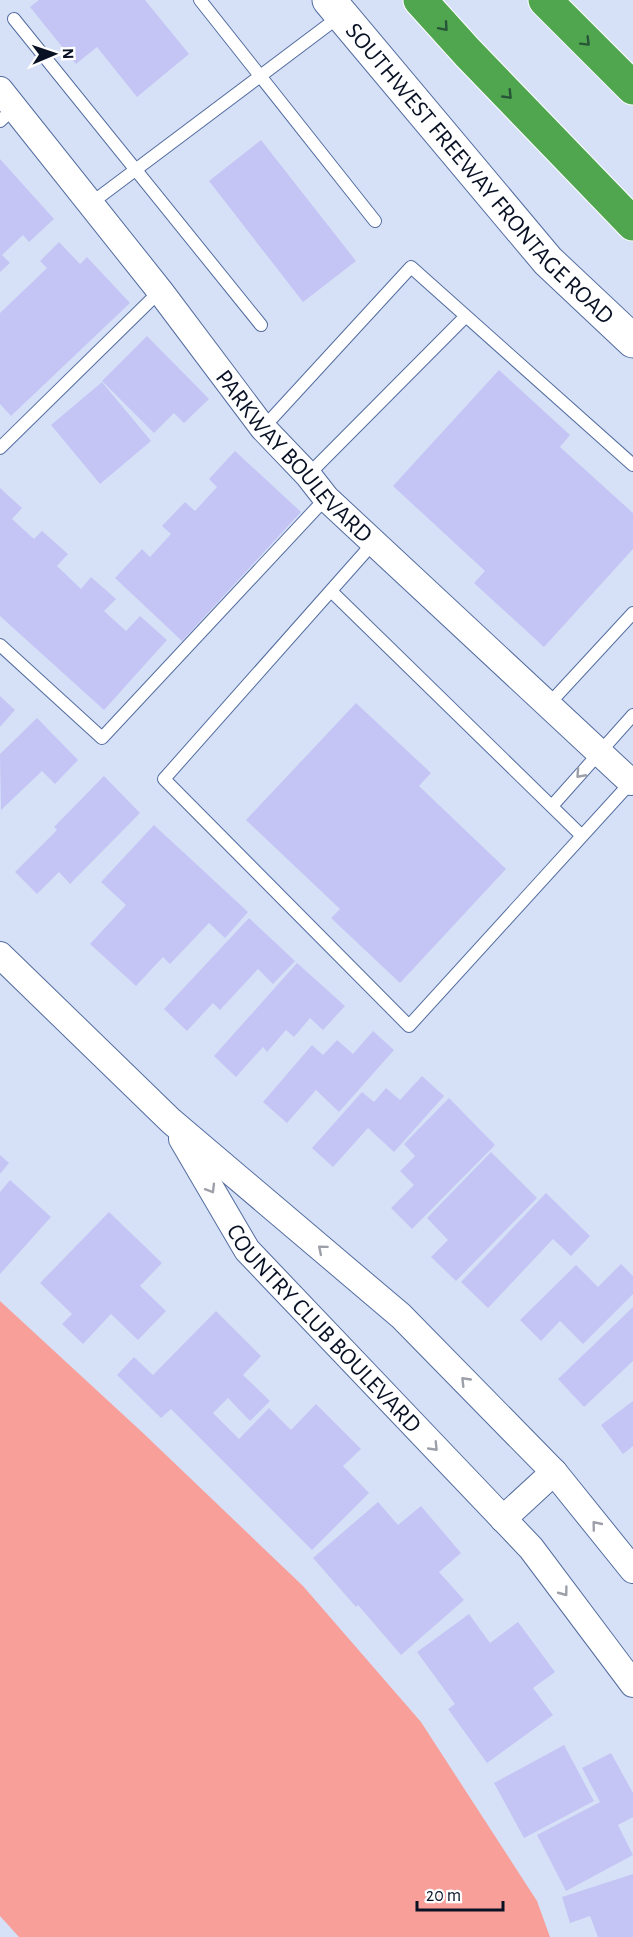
<svg xmlns="http://www.w3.org/2000/svg" width="633" height="1937" font-family="'Alegreya Sans',sans-serif">
  <style>
    .green { fill: #f89f99 }
    .building { fill: #c4c5f4 }
    .lines { fill: none; stroke-linecap: round; stroke-linejoin: round }
    .lane-casing { stroke: #546d9f; stroke-width: 14 }
    .street-casing { stroke: #546d9f; stroke-width: 28 }
    .secondary-casing { stroke: #546d9f; stroke-width: 35 }
    .highway-casing { stroke: #fff; stroke-width: 35 }
    .lane { stroke: #fff; stroke-width: 12 }
    .street { stroke: #fff; stroke-width: 26 }
    .secondary { stroke: #fff; stroke-width: 33 }
    .highway { stroke: #4fa64f; stroke-width: 33 }
    .oneway { stroke: #285538 }
    .oneway2 { stroke: #9da0a8 }
    .labels { text-anchor: middle; stroke-width: 4.5; stroke-linejoin: round; paint-order: stroke }
    .street-label { font-size: 24px; fill: #091225; stroke: #fff }
  </style>
  <rect width="100%" height="100%" fill="#d6e1f8"/>
  <path class="green" d="M 0,1301 L 143,1433 L 303,1586 L 421,1722 L 537,1901 L 550,1937 L 19,1937 L 0,1916 Z"/>
  <path class="building" d="M 39,0 L 145,0 L 189,54 L 137,97 L 97,47 L 76,64 L 30,7 Z
    M 261,140 L 356,261 L 303,302 L 209,181 Z
    M 0,159 L 54,219 L 29,242 L 23,235 L 2,255 L 10,263 L 0,272 Z
    M 59,242 L 80,264 L 87,257 L 130,303 L 11,416 L 0,404 L 0,313 L 47,268 L 40,261 Z
    M 147,336 L 209,399 L 184,423 L 174,413 L 154,433 L 102,381 Z
    M 499,370 L 570,435 L 560,447 L 633,513 L 633,549 L 544,647 L 474,583 L 485,571 L 393,486 Z
    M 102,382 L 151,441 L 100,484 L 51,425 Z
    M 235,451 L 301,512 L 182,641 L 115,578 L 142,549 L 150,557 L 171,534 L 162,526 L 185,502 L 195,511 L 217,487 L 209,479 Z
    M 0,488 L 22,508 L 12,519 L 34,539 L 42,531 L 68,554 L 57,566 L 81,589 L 91,577 L 116,599 L 104,611 L 126,631 L 140,616 L 167,640 L 104,710 L 0,616 Z
    M 0,696 L 15,710 L 0,727 Z
    M 356,703 L 431,773 L 419,786 L 506,869 L 400,983 L 331,918 L 340,909 L 246,820 Z
    M 37,718 L 78,760 L 55,784 L 42,771 L 1,810 L 0,754 Z
    M 104,776 L 140,813 L 70,884 L 59,872 L 37,894 L 15,872 L 57,830 L 54,827 Z
    M 154,825 L 248,912 L 225,938 L 209,923 L 170,964 L 163,957 L 136,986 L 90,944 L 126,905 L 101,882 Z
    M 249,918 L 295,961 L 273,984 L 258,969 L 220,1010 L 213,1003 L 187,1031 L 164,1009 Z
    M 297,963 L 345,1006 L 323,1030 L 310,1018 L 294,1037 L 286,1030 L 267,1052 L 263,1047 L 236,1077 L 214,1056 Z
    M 373,1031 L 394,1050 L 339,1112 L 316,1090 L 287,1123 L 263,1102 L 312,1045 L 323,1055 L 337,1040 L 353,1054 Z
    M 422,1076 L 444,1096 L 394,1152 L 368,1128 L 333,1167 L 312,1148 L 362,1092 L 374,1102 L 386,1088 L 400,1100 Z
    M 449,1098 L 495,1145 L 412,1229 L 391,1208 L 414,1185 L 400,1171 L 415,1156 L 404,1144 Z
    M 491,1152 L 537,1198 L 456,1281 L 431,1257 L 448,1240 L 427,1218 Z
    M 0,1155 L 9,1163 L 0,1174 Z
    M 10,1180 L 51,1217 L 0,1274 L 0,1192 Z
    M 546,1193 L 590,1236 L 571,1256 L 553,1239 L 488,1308 L 461,1282 Z
    M 109,1212 L 162,1263 L 140,1286 L 166,1311 L 138,1340 L 111,1314 L 83,1344 L 62,1324 L 72,1314 L 40,1283 Z
    M 621,1264 L 633,1276 L 633,1294 L 583,1344 L 560,1321 L 541,1341 L 520,1320 L 576,1265 L 598,1287 Z
    M 633,1307 L 633,1361 L 584,1407 L 558,1379 Z
    M 216,1311 L 261,1356 L 243,1375 L 270,1401 L 250,1421 L 228,1398 L 213,1413 L 239,1439 L 269,1408 L 291,1430 L 316,1404 L 361,1449 L 343,1466 L 369,1493 L 312,1550 L 171,1409 L 161,1418 L 117,1375 L 134,1357 L 153,1375 Z
    M 633,1401 L 633,1446 L 623,1454 L 601,1425 Z
    M 378,1502 L 398,1525 L 421,1506 L 461,1553 L 439,1572 L 464,1600 L 401,1655 L 358,1605 L 356,1607 L 313,1558 Z
    M 469,1614 L 490,1643 L 518,1622 L 555,1672 L 533,1688 L 553,1715 L 487,1763 L 448,1709 L 455,1704 L 417,1652 Z
    M 564,1745 L 594,1801 L 524,1838 L 494,1783 Z
    M 611,1753 L 633,1793 L 633,1817 L 618,1825 L 633,1855 L 566,1891 L 537,1835 L 600,1802 L 582,1768 Z
    M 633,1874 L 633,1937 L 598,1937 L 590,1916 L 570,1923 L 562,1897 Z"/>
  <g class="lines">
    <defs>
      <path id="lane" d="M 200,0 L 375,221
        M 14,19 L 261,325
        M 0,121 L 14,108
        M 90,204 L 340,16
        M 263,428 L 411,267 L 633,465
        M 0,448 L 160,291
        M 308,475 L 466,316
        M 374,542 L 164,779 L 409,1026 L 633,780
        M 331,591 L 582,836
        M 0,645 L 102,738 L 326,498
        M 548,705 L 633,613
        M 552,806 L 633,715"/>
      <g id="street">
        <path id="s1" d="M 0,90 L 160,291 L 263,428 L 308,475 L 326,498 L 631,782"/>
        <path d="M 0,955 L 171,1121 L 401,1316 L 554,1472 L 633,1570"/>
        <path id="s2" d="M 182,1139 L 247,1250 L 531,1548 L 633,1684"/>
        <path d="M 503,1519 L 554,1472"/>
      </g>
      <g id="secondary">
        <path id="s3" d="M 329,0 L 548,261 L 633,341"/>
      </g>
      <path id="highway" d="M 420,0 L 468,53 L 633,224
        M 545,0 L 633,88"/>
    </defs>
    <use href="#lane" class="lane-casing"/>
    <use href="#street" class="street-casing"/>
    <use href="#secondary" class="secondary-casing"/>
    <use href="#highway" class="highway-casing"/>
    <use href="#lane" class="lane"/>
    <use href="#street" class="street"/>
    <use href="#secondary" class="secondary"/>
    <use href="#highway" class="highway"/>
  </g>
  <defs><path id="oneway-chevron" d="M-2-3.5L2.5 0L-2 3.5" fill="none" stroke-width="1.6" stroke-linecap="round" stroke-linejoin="round" transform="scale(1.5)"/></defs>
  <g class="oneway">
    <use href="#oneway-chevron" transform="translate(444 27) rotate(49)"/>
    <use href="#oneway-chevron" transform="translate(586 42) rotate(45)"/>
    <use href="#oneway-chevron" transform="translate(508 95) rotate(46)"/>
  </g>
  <g class="oneway2">
    <use href="#oneway-chevron" transform="translate(580 774) rotate(132)"/>
    <use href="#oneway-chevron" transform="translate(211 1189) rotate(59)"/>
    <use href="#oneway-chevron" transform="translate(322 1249) rotate(-140)"/>
    <use href="#oneway-chevron" transform="translate(465 1381) rotate(-134)"/>
    <use href="#oneway-chevron" transform="translate(434 1447) rotate(46)"/>
    <use href="#oneway-chevron" transform="translate(596 1525) rotate(-129)"/>
    <use href="#oneway-chevron" transform="translate(564 1592) rotate(53)"/>
  </g>
  <g class="labels">
    <g class="street-label">
      <text dy="8" stroke="none"><textPath href="#s3" startOffset="230">SOUTHWEST FREEWAY FRONTAGE ROAD</textPath></text>
      <text dy="8" stroke="none"><textPath href="#s1" startOffset="470">PARKWAY BOULEVARD</textPath></text>
      <text dy="8" stroke="none"><textPath href="#s2" startOffset="238">COUNTRY CLUB BOULEVARD</textPath></text>
    </g>
  </g>
  <g transform="translate(54 54) rotate(88)" stroke="#ffffff" stroke-width="4.5" paint-order="stroke">
  <path d="M0-4.5L10 22L0 15L-10 22Z" fill="#091225"/>
  <text y="-9" font-size="16" font-weight="bold" text-anchor="middle" fill="#091225">N</text>
  </g>
  <path d="M417 1901v9h86v-9" fill="none" stroke="#091225" stroke-width="3"/>
  <text x="426" y="1901" font-size="18" fill="#091225" stroke="#ffffff" stroke-width="4.5" paint-order="stroke">20 m</text>
</svg>
